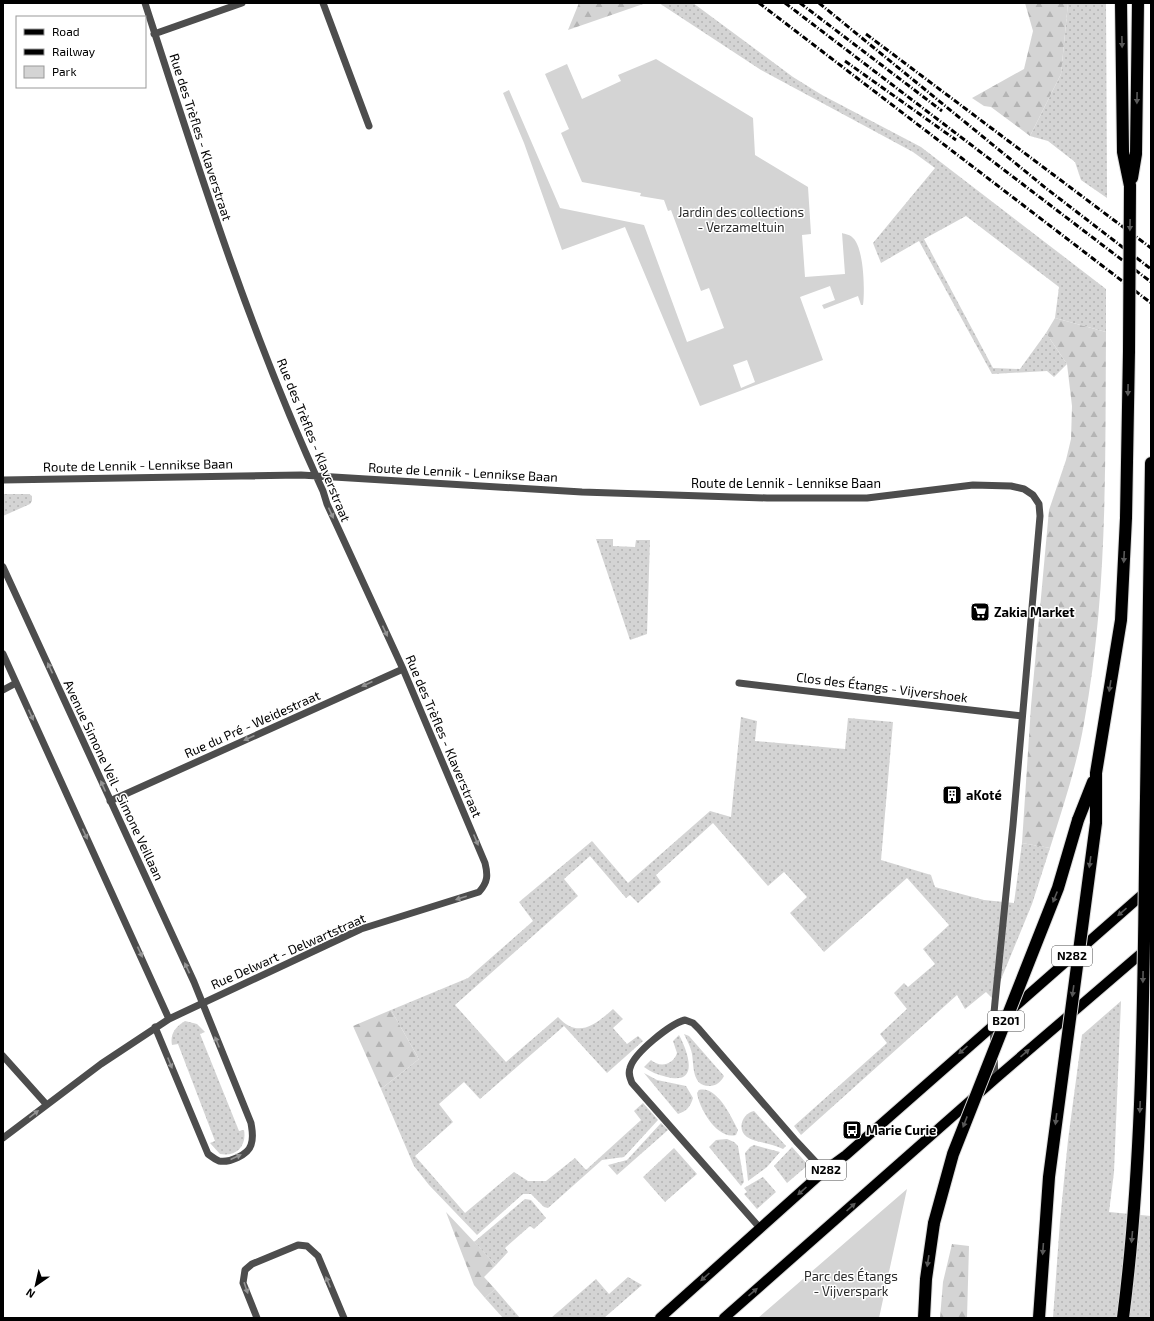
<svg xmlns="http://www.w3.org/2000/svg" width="1154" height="1321" font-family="'Exo 2',sans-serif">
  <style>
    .grass { fill: url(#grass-dots) }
    .forest { fill: url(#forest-firs) }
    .park { fill: #d4d4d4; fill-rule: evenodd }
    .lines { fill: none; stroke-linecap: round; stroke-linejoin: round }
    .major-casing { stroke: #dbdbdb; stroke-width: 12 }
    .highway-casing { stroke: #dbdbdb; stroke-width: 14 }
    .minor { stroke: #4d4d4d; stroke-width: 7 }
    .major { stroke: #000; stroke-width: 10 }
    .highway { stroke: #000; stroke-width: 12 }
    .rail { stroke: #000; stroke-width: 3; stroke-dasharray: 6 2 1 2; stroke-linecap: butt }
    .highway-bridge-casing { stroke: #dbdbdb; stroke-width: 14; stroke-linecap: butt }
    .highway-bridge { stroke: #000; stroke-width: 12 }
    .oneway { fill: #595959 }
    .oneway2 { fill: #949494 }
    .labels { text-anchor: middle; stroke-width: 3; stroke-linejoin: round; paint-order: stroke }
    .shield { fill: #fff; stroke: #4c4c4c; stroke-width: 1 }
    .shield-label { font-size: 12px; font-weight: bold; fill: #000 }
    .street-label { font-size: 13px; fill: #000; stroke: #fff }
    .park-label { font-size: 13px; fill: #2b2b2b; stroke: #fff }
    .poi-label { font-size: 13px; font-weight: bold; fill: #000; stroke: #fff; text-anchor: start }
  </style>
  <defs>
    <pattern id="grass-dots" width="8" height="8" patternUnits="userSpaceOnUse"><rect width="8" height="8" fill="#d4d4d4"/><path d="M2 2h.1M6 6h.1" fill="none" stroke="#b4b4b4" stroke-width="1.8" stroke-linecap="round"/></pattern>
    <pattern id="forest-firs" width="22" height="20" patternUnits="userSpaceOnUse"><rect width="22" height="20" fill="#d4d4d4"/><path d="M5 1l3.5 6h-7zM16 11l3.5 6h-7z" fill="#b4b4b4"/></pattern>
  </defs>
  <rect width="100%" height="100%" fill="#fff"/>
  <path class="grass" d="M 659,3 L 693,3 L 793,77 L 822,95 L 921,147 L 1106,289 L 1106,332 L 1055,318 L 1059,287 L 966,216 L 924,239 L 993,368 L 1020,369 L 1046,333 L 1067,364 L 1054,377 L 1047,371 L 992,374 L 919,241 L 881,263 L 873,243 L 935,168 L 913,152 L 761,70 Z
    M 1068,3 L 1106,3 L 1107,198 L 1081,180 L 1075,162 L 1048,141 L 1030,136 L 1061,74 Z
    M 3,494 L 29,494 L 32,496 L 32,501 L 30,504 L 3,516 Z
    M 594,533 L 596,539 L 613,539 L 613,546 L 635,547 L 636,540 L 650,540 L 647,634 L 630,640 Z
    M 741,717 L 757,721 L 755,741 L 845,749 L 848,718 L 893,722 L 881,860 L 931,875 L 935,887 L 984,900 L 1014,903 L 1022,843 L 1050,848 L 1032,904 L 993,999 L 986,992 L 965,1009 L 957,995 L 801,1135 L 794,1126 L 887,1043 L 880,1034 L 907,1009 L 894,993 L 904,983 L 908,987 L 935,964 L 923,949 L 949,925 L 907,878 L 824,952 L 790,913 L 807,897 L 784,872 L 768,886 L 713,823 L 656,875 L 661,882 L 638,903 L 630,895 L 626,898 L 590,856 L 564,879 L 578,896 L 455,1005 L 506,1062 L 558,1017 C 578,1039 595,1025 613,1009 L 623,1019 L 613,1028 L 627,1044 L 638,1036 L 643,1041 L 607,1073 L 564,1026 L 480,1099 L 464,1082 L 439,1104 L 453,1122 L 415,1156 L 465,1213 L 514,1172 L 528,1181 L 546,1181 L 575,1158 L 586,1170 L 641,1120 L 634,1111 L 643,1103 L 658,1120 L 624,1157 L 602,1160 L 548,1208 L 544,1207 L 531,1194 L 523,1194 L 477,1235 L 429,1185 L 414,1166 L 381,1089 L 419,1059 L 391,1010 L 468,978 L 533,921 L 519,902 L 592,841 L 628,883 L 710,811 L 731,817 Z
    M 1121,1001 L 1114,1172 L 1109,1212 L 1151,1216 L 1151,1318 L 1053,1318 L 1060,1221 L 1068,1140 L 1082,1035 Z
    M 185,1021 L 197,1024 L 205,1032 L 200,1034 L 239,1131 L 244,1130 C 247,1146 236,1157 220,1154 L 210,1143 L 215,1141 L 178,1044 L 172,1045 C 170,1034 175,1027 185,1021 Z
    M 684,1034 L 689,1036 L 724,1076 C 721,1082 716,1086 709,1086 C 692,1086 694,1066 692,1054 C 691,1047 687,1041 684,1034 Z
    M 679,1035 C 688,1052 700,1085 667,1077 C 658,1075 651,1072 644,1067 L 651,1060 C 660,1068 673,1065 677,1053 L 673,1041 Z
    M 644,1073 L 657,1080 L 686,1086 L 693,1098 C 690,1107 687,1111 678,1114 Z
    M 699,1090 C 717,1085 732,1118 738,1130 L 736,1135 C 717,1140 699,1108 697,1093 Z
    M 754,1111 L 786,1146 L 783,1149 C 773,1143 756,1143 747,1137 C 736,1129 743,1113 754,1111 Z
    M 661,1123 L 668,1130 L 617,1175 L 608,1165 L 627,1160 Z
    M 727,1139 L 734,1142 L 738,1146 L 744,1182 L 741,1186 L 709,1147 L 716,1140 Z
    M 754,1145 L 780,1152 L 767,1167 L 748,1181 L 745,1153 L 750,1147 Z
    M 792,1147 L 808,1165 L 787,1183 L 774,1166 Z
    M 674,1148 L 697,1174 L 665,1202 L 643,1177 Z
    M 763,1177 L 776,1192 L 757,1209 L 744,1194 L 747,1192 L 744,1188 Z
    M 525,1199 L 531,1200 L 546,1218 L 534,1229 L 530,1226 L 505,1248 L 508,1252 L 496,1265 L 474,1242 Z
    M 628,1277 L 642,1285 L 604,1318 L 551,1318 L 596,1279 L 609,1294 Z
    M 495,1289 L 520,1318 L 503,1318 L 485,1298 Z"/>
  <path class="forest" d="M 579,3 L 646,3 L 568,30 Z
    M 1025,3 L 1068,3 L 1061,74 L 1030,136 L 991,107 L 984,106 L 972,98 L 1024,69 L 1033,31 Z
    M 1055,318 L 1106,332 C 1105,462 1108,594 1084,723 C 1077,765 1063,807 1050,848 L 1022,843 L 1031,706 L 1049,510 L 1066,460 L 1071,439 L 1072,406 L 1067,364 L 1046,333 Z
    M 391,1010 L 419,1059 L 381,1089 L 353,1026 Z
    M 446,1212 L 496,1265 L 484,1277 L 495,1289 L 485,1298 L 474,1285 Z
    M 952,1244 L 969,1246 L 967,1318 L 940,1318 L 943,1282 Z"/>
  <path class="park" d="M 656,59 L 753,118 L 755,155 L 808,187 L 811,234 L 802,235 L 805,277 L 845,274 L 842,233 C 845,234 851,235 853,238 C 864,248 865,291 863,305 L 861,305 L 858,296 L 824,309 L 822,305 L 835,300 L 830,286 L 800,297 L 823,360 L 700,406 L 625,227 L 562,250 L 524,143 L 503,93 L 509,90 L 560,208 L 644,225 L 687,342 L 724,328 L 709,288 L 701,291 L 671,210 L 668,211 L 664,200 L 640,196 L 641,193 L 582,182 L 561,133 L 569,129 L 545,74 L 567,64 L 582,99 L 621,81 L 618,75 ZM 747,360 L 755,382 L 741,388 L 733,365 Z
    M 907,1189 L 879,1318 L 758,1318 Z"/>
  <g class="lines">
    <defs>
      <path id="major" d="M 660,1318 L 824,1171 L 846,1155 L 1151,887
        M 724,1318 L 995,1079 L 1151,945"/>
      <path id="highway" d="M 1121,3 L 1123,152 L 1130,186
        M 1132,178 L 1136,154 L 1138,3
        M 1146,798 L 1151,463
        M 1078,820 L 1093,782
        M 1096,823 L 1096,773 L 1121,620 L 1126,518 L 1129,351
        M 924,1318 L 926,1279 L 934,1223"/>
    </defs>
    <use href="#major" class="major-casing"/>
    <use href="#highway" class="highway-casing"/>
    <path class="minor" d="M 323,3 L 369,126
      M 154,34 L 242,3
      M 3,480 L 301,475 L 582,492 L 767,498 L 867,498 L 973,485 L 1011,486 L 1024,489 L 1033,495 L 1039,504 L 1040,516 L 1013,825 L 995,1002 L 993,1024 L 994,1045
      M 3,567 L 194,982 L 251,1123 C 252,1130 254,1137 251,1145 C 248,1155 229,1163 219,1161 C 214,1159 211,1156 208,1154 L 155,1027
      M 3,654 L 169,1019
      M 739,683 L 1022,716
      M 3,690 L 16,683
      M 110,801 L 403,669
      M 3,1056 L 46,1104
      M 994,1056 L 995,1079
      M 3,1138 L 101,1064 L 169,1019 L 361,929 L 479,892 C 488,882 488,875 485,863 L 403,669 L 327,504 L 323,491 C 250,333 198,168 145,3
      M 760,1228 L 632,1083 C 630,1078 628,1074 630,1068 C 634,1053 670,1024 685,1020 L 693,1023 L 699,1029 L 796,1141 L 824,1171
      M 257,1318 L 243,1283 L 245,1270 L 252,1264 L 298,1245 L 307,1246 L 318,1256 L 344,1318"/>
    <use href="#major" class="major"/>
    <use href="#highway" class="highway"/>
    <path class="rail" d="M 759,3 L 1151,303
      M 785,3 L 1151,282
      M 800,3 L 942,111
      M 819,3 L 1047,189 L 1151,269
      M 866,34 L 1151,248
      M 845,61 L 956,140"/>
    <defs>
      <path id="highway-bridge" d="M 1129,351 L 1130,186
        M 934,1223 L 953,1154 L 1058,888 L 1078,820
        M 1039,1318 L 1049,1177 L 1096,823
        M 1123,1318 C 1145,1146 1143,971 1146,798"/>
    </defs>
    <use href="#highway-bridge" class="highway-bridge-casing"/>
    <use href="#highway-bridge" class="highway-bridge"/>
  </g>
  <defs><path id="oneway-solid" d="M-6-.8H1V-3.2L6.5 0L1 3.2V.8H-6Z"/></defs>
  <g class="oneway">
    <use href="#oneway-solid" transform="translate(1122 42) rotate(89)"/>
    <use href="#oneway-solid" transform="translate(1137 98) rotate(91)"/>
    <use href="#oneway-solid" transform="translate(1130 225) rotate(91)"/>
    <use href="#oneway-solid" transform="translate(1128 390) rotate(91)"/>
    <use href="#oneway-solid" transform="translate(1124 557) rotate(93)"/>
    <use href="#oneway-solid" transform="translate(1110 686) rotate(99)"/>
    <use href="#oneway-solid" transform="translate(1090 862) rotate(98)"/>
    <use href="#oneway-solid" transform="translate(1055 897) rotate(112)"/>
    <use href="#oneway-solid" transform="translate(1122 912) rotate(139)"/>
    <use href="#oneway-solid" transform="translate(1143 977) rotate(91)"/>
    <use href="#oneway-solid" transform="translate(1073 991) rotate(98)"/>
    <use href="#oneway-solid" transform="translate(963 1050) rotate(138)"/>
    <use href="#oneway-solid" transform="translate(1025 1053) rotate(-41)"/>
    <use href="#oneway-solid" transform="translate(1140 1107) rotate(92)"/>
    <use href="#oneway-solid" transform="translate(1056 1119) rotate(97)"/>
    <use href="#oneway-solid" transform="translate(965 1122) rotate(111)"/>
    <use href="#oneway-solid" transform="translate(802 1191) rotate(138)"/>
    <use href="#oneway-solid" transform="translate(851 1207) rotate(-42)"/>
    <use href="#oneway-solid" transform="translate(1132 1237) rotate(95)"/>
    <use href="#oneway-solid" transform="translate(1043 1249) rotate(94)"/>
    <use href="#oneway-solid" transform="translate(928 1261) rotate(99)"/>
    <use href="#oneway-solid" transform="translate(705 1277) rotate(138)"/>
    <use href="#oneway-solid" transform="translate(753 1292) rotate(-41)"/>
  </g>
  <g class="oneway2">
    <use href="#oneway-solid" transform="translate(331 513) rotate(65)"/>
    <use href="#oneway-solid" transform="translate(385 631) rotate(65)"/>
    <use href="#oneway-solid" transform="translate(50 668) rotate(-115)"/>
    <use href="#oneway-solid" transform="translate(367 684) rotate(155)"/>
    <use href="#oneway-solid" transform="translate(31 715) rotate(65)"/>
    <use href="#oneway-solid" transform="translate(249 738) rotate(156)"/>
    <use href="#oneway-solid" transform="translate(103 786) rotate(-114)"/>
    <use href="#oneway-solid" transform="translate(85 834) rotate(65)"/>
    <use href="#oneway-solid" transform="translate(476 840) rotate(67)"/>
    <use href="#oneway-solid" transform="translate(461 898) rotate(163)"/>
    <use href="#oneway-solid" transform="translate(140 952) rotate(65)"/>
    <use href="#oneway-solid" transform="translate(187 968) rotate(-115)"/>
    <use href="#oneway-solid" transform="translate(217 1042) rotate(-112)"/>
    <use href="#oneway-solid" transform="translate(170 1063) rotate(68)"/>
    <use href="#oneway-solid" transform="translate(34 1114) rotate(-38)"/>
    <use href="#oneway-solid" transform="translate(236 1157) rotate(-24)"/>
    <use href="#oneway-solid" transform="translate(328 1282) rotate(-113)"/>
    <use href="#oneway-solid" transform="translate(246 1288) rotate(71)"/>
  </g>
  <defs>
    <symbol id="supermarket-square" viewBox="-11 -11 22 22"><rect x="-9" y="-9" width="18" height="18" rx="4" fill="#000" stroke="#fff"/><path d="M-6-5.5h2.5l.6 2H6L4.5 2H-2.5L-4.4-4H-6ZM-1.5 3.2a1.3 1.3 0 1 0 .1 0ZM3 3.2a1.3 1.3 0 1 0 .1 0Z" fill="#fff"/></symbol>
    <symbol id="building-square" viewBox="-11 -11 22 22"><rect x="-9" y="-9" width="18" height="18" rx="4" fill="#000" stroke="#fff"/><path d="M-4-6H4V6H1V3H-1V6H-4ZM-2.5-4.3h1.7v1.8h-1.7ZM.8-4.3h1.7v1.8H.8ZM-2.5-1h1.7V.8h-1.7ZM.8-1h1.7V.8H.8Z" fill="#fff"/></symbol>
    <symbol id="bus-square" viewBox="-11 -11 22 22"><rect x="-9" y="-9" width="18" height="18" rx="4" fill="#000" stroke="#fff"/><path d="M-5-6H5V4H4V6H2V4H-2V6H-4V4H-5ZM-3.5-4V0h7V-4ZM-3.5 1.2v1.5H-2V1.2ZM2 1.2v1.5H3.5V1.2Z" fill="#fff"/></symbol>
  </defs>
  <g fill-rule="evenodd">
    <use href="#supermarket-square" x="969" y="601" width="22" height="22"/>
    <use href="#building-square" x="941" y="784" width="22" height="22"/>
    <use href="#bus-square" x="841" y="1119" width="22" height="22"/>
  </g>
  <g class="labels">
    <g class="shield">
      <rect x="1052" y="946" width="40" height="20" rx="3"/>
      <rect x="988" y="1011" width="36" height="20" rx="3"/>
      <rect x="806" y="1160" width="40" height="20" rx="3"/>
    </g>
    <g class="shield-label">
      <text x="1072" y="960">N282</text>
      <text x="1006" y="1025">B201</text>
      <text x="826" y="1174">N282</text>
    </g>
    <g class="street-label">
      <text transform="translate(201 137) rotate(72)" y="5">Rue des Trèfles - Klaverstraat</text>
      <text transform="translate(314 440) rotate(68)" y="5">Rue des Trèfles - Klaverstraat</text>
      <text transform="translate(138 465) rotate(-1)" y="5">Route de Lennik - Lennikse Baan</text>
      <text transform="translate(463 472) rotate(3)" y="5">Route de Lennik - Lennikse Baan</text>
      <text x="786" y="488">Route de Lennik - Lennikse Baan</text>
      <text transform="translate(882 687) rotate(7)" y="5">Clos des Étangs - Vijvershoek</text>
      <text transform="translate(252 724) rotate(-24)" y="5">Rue du Pré - Weidestraat</text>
      <text transform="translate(444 736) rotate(67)" y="5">Rue des Trèfles - Klaverstraat</text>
      <text transform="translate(114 780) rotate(65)" y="5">Avenue Simone Veil - Simone Veillaan</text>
      <text transform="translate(288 951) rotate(-24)" y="5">Rue Delwart - Delwartstraat</text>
    </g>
    <g class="park-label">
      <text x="741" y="217">Jardin des collections<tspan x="741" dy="15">- Verzameltuin</tspan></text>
      <text x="851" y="1281">Parc des Étangs<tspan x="851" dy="15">- Vijverspark</tspan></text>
    </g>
    <g class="poi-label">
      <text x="994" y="617">Zakia Market</text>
      <text x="966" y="800">aKoté</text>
      <text x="866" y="1135">Marie Curie</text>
    </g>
  </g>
  <rect width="1154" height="1321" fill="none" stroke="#000000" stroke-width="8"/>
  <rect x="16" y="16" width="130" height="72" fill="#ffffff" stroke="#999999"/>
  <rect x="24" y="29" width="20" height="6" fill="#000000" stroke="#999999"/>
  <text x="52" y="36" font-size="12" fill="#000000">Road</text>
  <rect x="24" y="49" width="20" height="6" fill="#000000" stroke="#999999"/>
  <text x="52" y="56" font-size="12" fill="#000000">Railway</text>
  <rect x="24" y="66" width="20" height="12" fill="#d4d4d4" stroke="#999999"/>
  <text x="52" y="76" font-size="12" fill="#000000">Park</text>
  <g transform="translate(36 1285) rotate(214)" stroke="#ffffff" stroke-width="3" paint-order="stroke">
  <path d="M0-3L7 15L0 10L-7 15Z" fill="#000000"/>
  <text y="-6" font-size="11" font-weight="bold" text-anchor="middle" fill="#000000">N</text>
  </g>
</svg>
